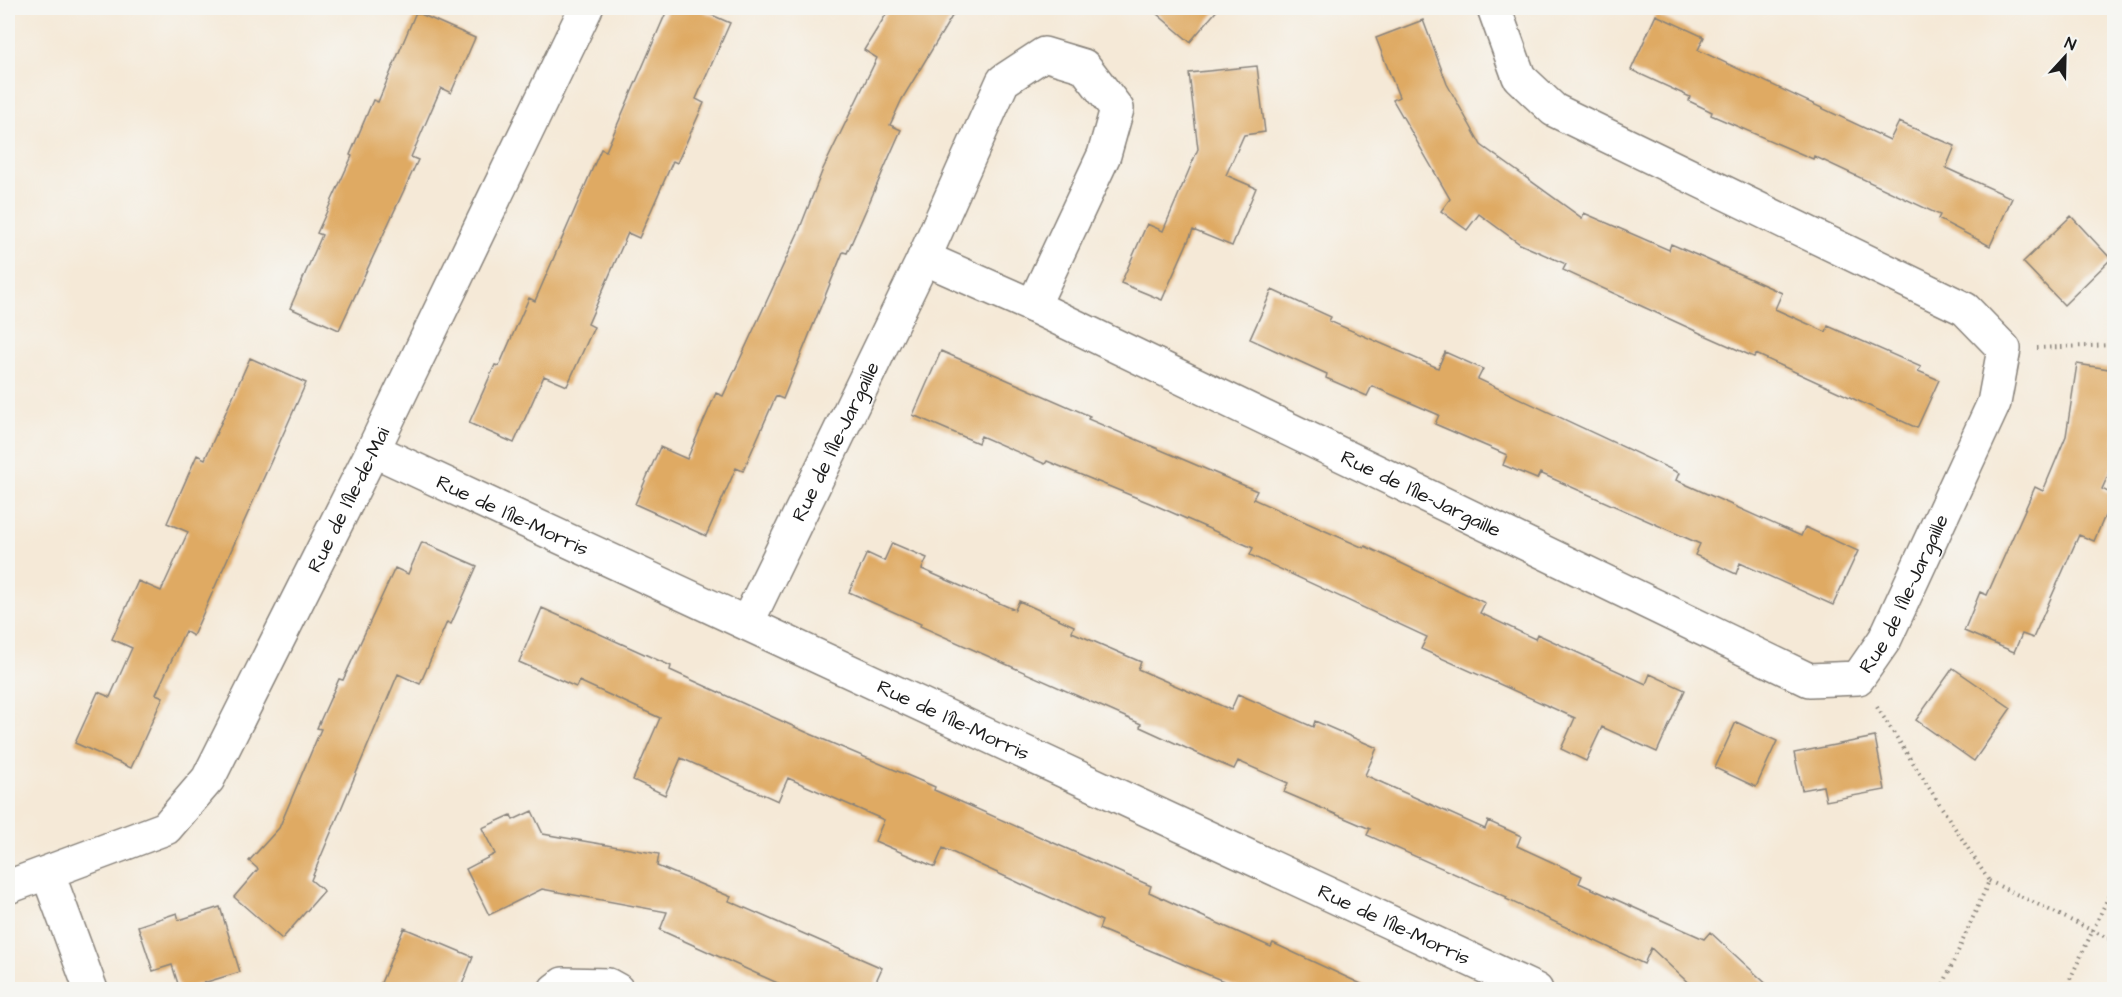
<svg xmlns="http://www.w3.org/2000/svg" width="2122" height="997" font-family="'Architects Daughter',sans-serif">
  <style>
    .building { fill: #dfaa63 }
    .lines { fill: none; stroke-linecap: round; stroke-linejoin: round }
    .street-casing { stroke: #88827a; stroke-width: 36 }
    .path { stroke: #88827a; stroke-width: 4; stroke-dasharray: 1.5 4.5; stroke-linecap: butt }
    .street { stroke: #fff; stroke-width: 33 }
    .labels { text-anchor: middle; stroke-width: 4.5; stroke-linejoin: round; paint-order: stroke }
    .street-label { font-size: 20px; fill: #1c1c1c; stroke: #f6f6f2 }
  </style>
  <rect width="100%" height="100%" fill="#f6f6f2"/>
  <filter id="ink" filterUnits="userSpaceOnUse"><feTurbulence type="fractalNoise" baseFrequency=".0167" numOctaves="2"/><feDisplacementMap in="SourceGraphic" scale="12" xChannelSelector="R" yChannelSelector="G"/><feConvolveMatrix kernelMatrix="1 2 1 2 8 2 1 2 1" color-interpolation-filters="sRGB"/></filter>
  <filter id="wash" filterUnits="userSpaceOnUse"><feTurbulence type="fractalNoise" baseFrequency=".008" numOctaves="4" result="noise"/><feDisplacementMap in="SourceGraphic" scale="24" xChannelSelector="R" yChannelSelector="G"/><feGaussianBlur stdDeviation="1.35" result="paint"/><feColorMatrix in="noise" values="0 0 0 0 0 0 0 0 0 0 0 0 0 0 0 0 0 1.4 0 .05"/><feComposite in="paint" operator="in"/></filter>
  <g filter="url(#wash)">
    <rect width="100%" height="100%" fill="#f5e9d7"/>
    <g id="blocks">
      <path class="building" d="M 668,8 L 696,8 L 730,23 L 696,99 L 704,103 L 677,163 L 673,161 L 639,238 L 628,233 L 588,324 L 594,327 L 567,386 L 544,376 L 514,443 L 469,423 L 495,365 L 499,366 L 529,298 L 535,301 L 601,149 L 606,151 Z
        M 890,8 L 957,8 L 902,99 L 890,125 L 901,130 L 847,253 L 843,252 L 783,399 L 776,396 L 743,471 L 736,468 L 706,536 L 635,504 L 660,447 L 687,459 L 716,393 L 723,396 L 798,233 L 823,169 L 877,58 L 864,50 Z
        M 1150,8 L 1219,8 L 1190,42 Z
        M 416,12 L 475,38 L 451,93 L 441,88 L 411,157 L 418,160 L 339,330 L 290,308 L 322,235 L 317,233 L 352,156 L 350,155 L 373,100 L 378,102 Z
        M 1656,15 L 1704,37 L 1698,50 L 1890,140 L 1899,122 L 1955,146 L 1946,168 L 2012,198 L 1990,246 L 1938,219 L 1940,215 L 1814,156 L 1813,159 L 1711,115 L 1712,112 L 1689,101 L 1690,97 L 1631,70 Z
        M 1423,20 L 1447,84 L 1481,145 L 1582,218 L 1584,213 L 1669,250 L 1671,244 L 1708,260 L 1782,293 L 1775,309 L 1826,332 L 1828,326 L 1921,367 L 1918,371 L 1939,380 L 1917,428 L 1756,354 L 1754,357 L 1700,333 L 1563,270 L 1566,264 L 1520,244 L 1479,214 L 1467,230 L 1441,211 L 1450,199 L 1393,100 L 1399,97 L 1376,38 Z
        M 1257,66 L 1265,132 L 1244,135 L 1226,175 L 1256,188 L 1232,246 L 1193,230 L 1162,300 L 1121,283 L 1147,224 L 1163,231 L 1198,149 L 1189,73 Z
        M 2071,216 L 2111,259 L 2064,305 L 2023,262 Z
        M 1272,290 L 1331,317 L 1329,321 L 1438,368 L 1445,352 L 1483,369 L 1478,379 L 1679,473 L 1676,480 L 1801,536 L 1805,527 L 1858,551 L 1833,605 L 1740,563 L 1736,574 L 1695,555 L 1700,544 L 1540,473 L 1537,479 L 1503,465 L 1507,455 L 1435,424 L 1439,415 L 1372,386 L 1367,396 L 1326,378 L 1327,374 L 1250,339 Z
        M 941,351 L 1090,416 L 1088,419 L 1257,491 L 1253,499 L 1364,548 L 1365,546 L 1485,603 L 1480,613 L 1535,639 L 1537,634 L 1646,684 L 1650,674 L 1685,690 L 1657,752 L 1602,727 L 1586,761 L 1561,749 L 1575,718 L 1421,649 L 1427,637 L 1250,555 L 1253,548 L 1157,506 L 1047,461 L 1045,464 L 981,436 L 978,443 L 913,415 Z
        M 250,358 L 306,383 L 193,636 L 185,631 L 156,694 L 163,697 L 131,768 L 75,743 L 98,692 L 110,697 L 132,648 L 112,639 L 138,581 L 161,591 L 188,532 L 167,523 L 197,455 L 205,459 Z
        M 2077,364 L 2115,370 L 2115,460 L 2102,489 L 2114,495 L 2094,541 L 2079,535 L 2033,638 L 2022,634 L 2014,652 L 1964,631 L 1980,592 L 1987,595 L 2035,487 L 2043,491 L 2066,436 Z
        M 422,542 L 477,566 L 451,624 L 447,622 L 420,684 L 398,674 L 311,880 L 324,891 L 282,939 L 234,897 L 258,869 L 249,861 L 279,828 L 321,729 L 317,728 L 339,679 L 343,680 L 395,568 L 408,574 Z
        M 892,543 L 927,558 L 922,569 L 1015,610 L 1019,601 L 1074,626 L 1072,632 L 1141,662 L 1138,669 L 1231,710 L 1238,694 L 1313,727 L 1315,721 L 1377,748 L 1365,775 L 1485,829 L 1488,821 L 1521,836 L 1517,846 L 1582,876 L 1579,883 L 1704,939 L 1710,932 L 1773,990 L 1696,990 L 1651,948 L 1644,964 L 1506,899 L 1507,897 L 1367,835 L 1370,829 L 1284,792 L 1288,783 L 1238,761 L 1234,769 L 1210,759 L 1140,727 L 1141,724 L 920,626 L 921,624 L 849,592 L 867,553 L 884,561 Z
        M 542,608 L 671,666 L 670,670 L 808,733 L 935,787 L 934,790 L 1151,886 L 1149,892 L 1177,905 L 1271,947 L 1273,943 L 1374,990 L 1245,990 L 1099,929 L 1102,921 L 943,848 L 935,867 L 875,841 L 884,820 L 788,778 L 778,801 L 681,758 L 665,795 L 633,780 L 660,718 L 579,681 L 576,687 L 519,662 Z
        M 1953,668 L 2011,708 L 1974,761 L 1916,720 Z
        M 1736,722 L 1777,741 L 1756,787 L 1715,768 Z
        M 1875,737 L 1885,790 L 1826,801 L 1823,786 L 1802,790 L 1794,753 Z
        M 532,811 L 543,834 L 659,854 L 657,866 L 731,897 L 729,901 L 882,968 L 872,990 L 793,990 L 660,930 L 667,912 L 542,889 L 489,915 L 466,869 L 495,854 L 482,828 L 511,815 L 513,820 Z
        M 220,907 L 240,972 L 180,990 L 172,965 L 153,971 L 138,926 L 177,913 L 179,920 Z
        M 404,928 L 473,957 L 460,990 L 378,990 Z"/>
    </g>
  </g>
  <g filter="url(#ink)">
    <use href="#blocks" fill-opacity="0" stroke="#88827a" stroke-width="1.5"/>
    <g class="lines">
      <defs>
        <g id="street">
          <path id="s1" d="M 924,258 L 1033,306 L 1809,680 L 1858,678 L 1885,639 L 1994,403 L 2004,349 L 1965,309 L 1554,110 L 1519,77 L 1494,8"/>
          <path id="s2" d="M 373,450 L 1536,990"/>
          <path id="s3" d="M 747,623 L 924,258 L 1003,81 L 1044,54 L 1084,66 L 1117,109 L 1104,155 L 1033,306"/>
          <path d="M 48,874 L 91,990"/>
          <path id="s4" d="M 8,887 L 166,828 L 208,779 L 373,450 L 586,8"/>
          <path d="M 555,990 L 563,984 L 608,985 L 617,990"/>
        </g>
      </defs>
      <use href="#street" class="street-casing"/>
      <path class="path" d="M 2037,348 L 2114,345
        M 1877,707 L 1989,881 L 1941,990
        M 1989,881 L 2114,941
        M 2065,990 L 2114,885"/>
      <use href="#street" class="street"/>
    </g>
  </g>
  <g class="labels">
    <g class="street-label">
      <text dy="7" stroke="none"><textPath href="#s3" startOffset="202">Rue de l'Île-Jargaille</textPath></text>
      <text dy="7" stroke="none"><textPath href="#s1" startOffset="550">Rue de l'Île-Jargaille</textPath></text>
      <text dy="7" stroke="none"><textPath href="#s4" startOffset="546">Rue de l'Île-de-Mai</textPath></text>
      <text dy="7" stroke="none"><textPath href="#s2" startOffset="154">Rue de l'Île-Morris</textPath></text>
      <text dy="7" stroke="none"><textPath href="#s1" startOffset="1126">Rue de l'Île-Jargaille</textPath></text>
      <text dy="7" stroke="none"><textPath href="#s2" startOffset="640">Rue de l'Île-Morris</textPath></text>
      <text dy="7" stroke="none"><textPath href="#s2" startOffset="1126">Rue de l'Île-Morris</textPath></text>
    </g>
  </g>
  <rect width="2122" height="997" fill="none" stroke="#f6f6f2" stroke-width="30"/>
  <g transform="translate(2065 57) rotate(22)" stroke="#f6f6f2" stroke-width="4.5" paint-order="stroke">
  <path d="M0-4.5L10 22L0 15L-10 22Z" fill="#1c1c1c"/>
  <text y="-9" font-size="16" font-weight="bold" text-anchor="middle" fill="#1c1c1c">N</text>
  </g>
</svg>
